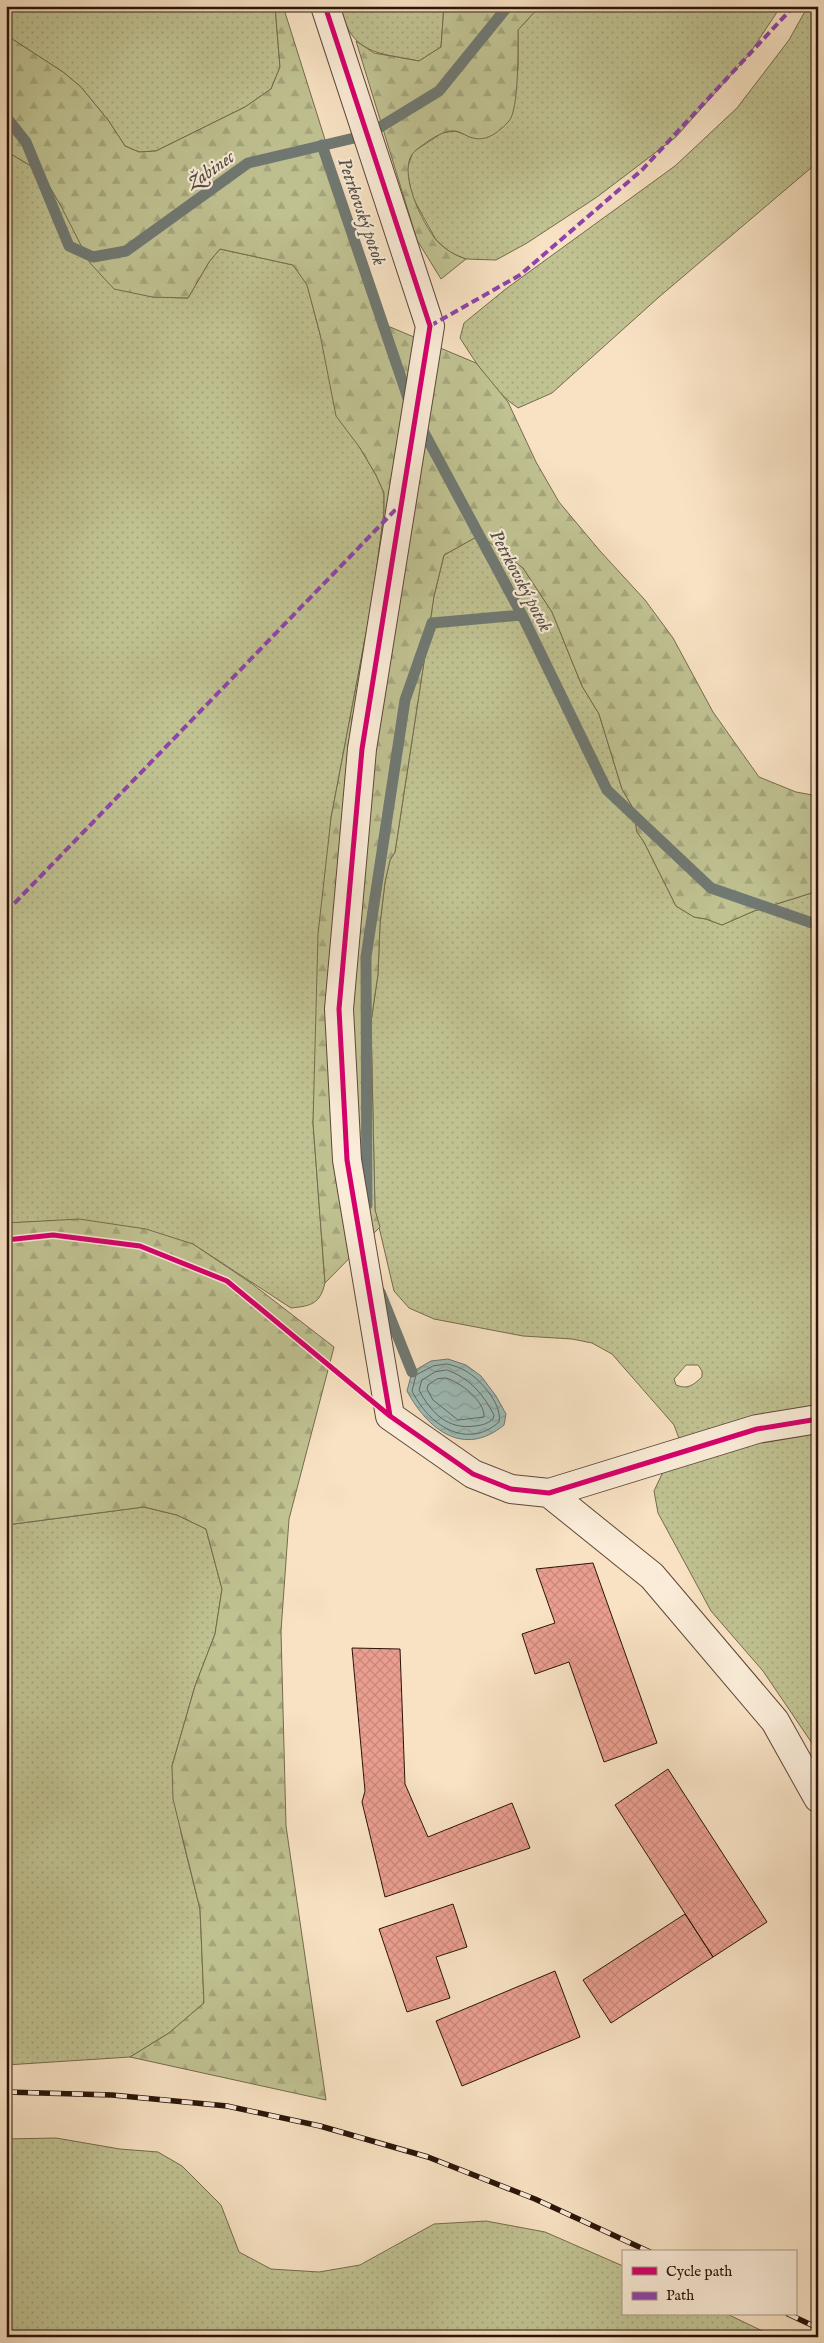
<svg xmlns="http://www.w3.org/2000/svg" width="824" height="2343" font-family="'IM FELL English',serif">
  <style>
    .grass { fill: url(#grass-dots); stroke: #756b4e; fill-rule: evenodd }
    .forest { fill: url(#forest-firs); stroke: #756b4e }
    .water { fill: url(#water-waves); stroke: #707973 }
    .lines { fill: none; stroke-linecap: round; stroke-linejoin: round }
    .shore { stroke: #646861; stroke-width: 1 }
    .stream { stroke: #707973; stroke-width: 11 }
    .building { fill: url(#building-cross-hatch); stroke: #2a1409 }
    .minor-casing { stroke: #5e4838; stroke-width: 30 }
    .minor { stroke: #faecd8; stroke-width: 28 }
    .rail-casing { stroke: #2a1409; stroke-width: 5.5 }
    .rail { stroke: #faecd8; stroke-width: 4; stroke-dasharray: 11; stroke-linecap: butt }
    .quiet { stroke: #8e44ad; stroke-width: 4; stroke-dasharray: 8 4; stroke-linecap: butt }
    .cycleway-casing { stroke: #faecd8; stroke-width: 8 }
    .cycleway { stroke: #d6006c; stroke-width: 5 }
    .labels { text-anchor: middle; stroke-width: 4.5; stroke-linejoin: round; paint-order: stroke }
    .water-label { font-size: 19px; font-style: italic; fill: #534f47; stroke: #faecd8 }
  </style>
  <defs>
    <pattern id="grass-dots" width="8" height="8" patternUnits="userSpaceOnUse" patternTransform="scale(1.25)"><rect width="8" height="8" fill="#c0c292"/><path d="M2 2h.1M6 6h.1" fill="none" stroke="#a5a67d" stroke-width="1.8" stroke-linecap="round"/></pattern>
    <pattern id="forest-firs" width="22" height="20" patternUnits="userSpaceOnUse" patternTransform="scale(1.25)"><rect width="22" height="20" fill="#c0c292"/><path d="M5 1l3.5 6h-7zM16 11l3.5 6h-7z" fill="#a5a67d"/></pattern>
    <pattern id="water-waves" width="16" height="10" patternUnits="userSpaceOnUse" patternTransform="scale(1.25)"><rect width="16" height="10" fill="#9ebdb9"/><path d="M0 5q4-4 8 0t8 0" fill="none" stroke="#88a29e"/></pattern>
    <pattern id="building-cross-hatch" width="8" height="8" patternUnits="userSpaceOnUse" patternTransform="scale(1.25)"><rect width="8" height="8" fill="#ea9e8f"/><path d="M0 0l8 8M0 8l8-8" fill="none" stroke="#c9877a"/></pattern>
  </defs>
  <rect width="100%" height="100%" fill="#f8e2c3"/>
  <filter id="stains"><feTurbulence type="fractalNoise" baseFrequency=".004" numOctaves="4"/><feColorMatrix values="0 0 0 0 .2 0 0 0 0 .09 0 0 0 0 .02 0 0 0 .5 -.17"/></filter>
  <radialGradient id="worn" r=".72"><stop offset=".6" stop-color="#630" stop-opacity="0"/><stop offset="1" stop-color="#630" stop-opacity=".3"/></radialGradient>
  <path class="grass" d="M 6,6 L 275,6 L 280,67 L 271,89 L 245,107 L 156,151 L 139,152 L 125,146 L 108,120 L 81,87 L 63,72 L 6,35 Z
    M 339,6 L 444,6 L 441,47 L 419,61 C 375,52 353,55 339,6 Z
    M 540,6 L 781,6 L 748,56 L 676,137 L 597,197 L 527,243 L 496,260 L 466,259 L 451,253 L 436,240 L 412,196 L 407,169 L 413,152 L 442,133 L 455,131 L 474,138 L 518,70 L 518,30 Z
    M 808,6 L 818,6 L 818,162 L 659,297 L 552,393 L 518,408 C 494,392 476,363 460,338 L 464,323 L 507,288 L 675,166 L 737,108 L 789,40 Z
    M 6,151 L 41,172 L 61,206 L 152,297 L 188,298 L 209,262 L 220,249 L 293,265 L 307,284 L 320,334 L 360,448 L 376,475 L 384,493 L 384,512 L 373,597 L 331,818 L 313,1123 L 325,1283 C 320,1304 311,1306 291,1308 L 193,1244 L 54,1221 L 6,1223 Z
    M 480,535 L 523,568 L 552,612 L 582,686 L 599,714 L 622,789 L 633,808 L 637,832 L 644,842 L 676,906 L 694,917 L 706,919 L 722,925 L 754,911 L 818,891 L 818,1752 L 763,1671 L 711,1611 L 658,1513 L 654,1491 L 662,1474 L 690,1447 L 680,1441 L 674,1425 L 612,1354 L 592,1343 L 572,1339 L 523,1336 L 434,1319 L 409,1308 L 394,1291 L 375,1210 L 371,1022 L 378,974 L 380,924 L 385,882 L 390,860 L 395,852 L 434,596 L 444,555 ZM 686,1365 L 698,1365 L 702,1371 L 702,1377 C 693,1385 688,1390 676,1385 L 674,1379 Z
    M 144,1507 L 177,1515 L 206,1529 L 222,1589 L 215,1634 L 195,1686 L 172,1766 L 181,1833 L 200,1909 L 204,2003 L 169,2033 L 130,2057 L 6,2065 L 6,1525 Z
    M 56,2138 L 120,2149 L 158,2152 L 182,2166 L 221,2205 L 239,2252 L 271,2269 L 319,2272 L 360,2265 L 434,2224 L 486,2221 L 545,2232 L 623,2266 L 623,2314 L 727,2314 L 775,2337 L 6,2337 L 6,2139 Z"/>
  <path class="forest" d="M 275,6 L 283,6 L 383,324 L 476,363 L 508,402 L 536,462 L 559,502 L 600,551 L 645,600 L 673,638 L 713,712 L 759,777 L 796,792 L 818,796 L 818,891 L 754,911 L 722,925 L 706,919 L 694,917 L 676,906 L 644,842 L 637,832 L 633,808 L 622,789 L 599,714 L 582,686 L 552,612 L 523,568 L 480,535 L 444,555 L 434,596 L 395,852 L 390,860 L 385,882 L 380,924 L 378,974 L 371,1022 L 375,1210 L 380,1227 L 325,1283 L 313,1123 L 318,934 L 331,818 L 373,597 L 384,512 L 384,493 L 376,475 L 360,448 L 336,416 L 320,334 L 307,285 L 293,265 L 220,249 L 209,262 L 188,298 L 152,297 L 114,289 L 90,263 L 61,206 L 41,172 L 6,151 L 6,35 L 63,72 L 81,87 L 108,120 L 125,146 L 139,152 L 156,151 L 245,107 L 271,89 L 280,67 Z
    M 444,6 L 540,6 L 518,30 C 518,47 519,110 509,121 C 500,131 487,142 473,138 C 467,137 462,132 456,131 C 443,129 425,143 415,151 C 395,168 423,225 437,241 C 446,250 454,255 466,259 L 441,279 L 417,240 L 356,41 L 374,53 L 419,61 L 441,47 Z
    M 79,1219 L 146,1229 L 193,1244 L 251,1283 L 334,1347 L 289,1519 L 281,1631 L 286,1826 L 326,2100 L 130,2057 L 169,2033 L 204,2003 L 200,1909 L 173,1799 L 172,1766 L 195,1686 L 215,1634 L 222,1589 L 206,1529 L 177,1515 L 144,1507 L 6,1525 L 6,1223 Z"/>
  <path class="water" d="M 448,1359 L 466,1365 L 481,1376 L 496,1396 L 506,1414 L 504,1425 C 464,1458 428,1430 407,1391 L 412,1372 L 431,1361 Z"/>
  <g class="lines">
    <path class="shore" d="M 447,1364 C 452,1365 458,1367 462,1369 C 478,1376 503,1404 499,1422 C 466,1451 428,1424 412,1391 L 416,1375 L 433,1366 Z
      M 447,1370 C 470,1378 483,1394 494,1415 L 493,1419 C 487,1424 483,1425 475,1426 C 448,1430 431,1413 419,1390 L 422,1380 L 435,1372 Z
      M 446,1378 C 460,1382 485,1401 484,1417 L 458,1420 L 433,1400 L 427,1389 L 428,1385 L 437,1379 Z"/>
    <path class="stream" d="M 6,117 L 26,142 L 69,246 L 93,257 L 126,251 L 248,163 L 367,135 L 439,91 L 508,6
      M 322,145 L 410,404
      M 420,425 L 522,615 L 607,790 L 711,888 L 818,925
      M 367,1205 L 366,957 L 405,700 L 432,623 L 522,615
      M 380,1292 L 412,1372"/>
  </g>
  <path class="building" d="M 593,1563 L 657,1743 L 604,1762 L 569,1662 L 535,1674 L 522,1634 L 555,1623 L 536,1569 Z
    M 352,1648 L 400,1649 L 405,1784 L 428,1837 L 512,1803 L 530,1848 L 385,1897 L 362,1802 L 365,1791 Z
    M 668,1769 L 767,1922 L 713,1957 L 615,1805 Z
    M 453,1904 L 467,1947 L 436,1957 L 450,1998 L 407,2012 L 379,1929 Z
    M 685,1914 L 713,1957 L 611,2023 L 583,1980 Z
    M 555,1971 L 580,2037 L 462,2086 L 436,2021 Z"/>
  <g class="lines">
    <defs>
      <path id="minor" d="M 325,6 L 430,326 L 362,749 L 339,1009 L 347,1160 L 390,1416 L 473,1474 L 511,1489 L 549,1493 L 757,1429 L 818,1419
        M 549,1493 L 652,1576 L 775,1721 L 818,1798"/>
    </defs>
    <use href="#minor" class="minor-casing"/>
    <use href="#minor" class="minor"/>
    <defs>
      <path id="rail" d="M 6,2092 L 112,2095 L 227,2106 L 320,2126 L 428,2157 L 535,2199 L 650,2252
        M 788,2314 L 818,2328"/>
    </defs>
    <use href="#rail" class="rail-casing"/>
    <use href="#rail" class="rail"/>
    <path class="quiet" d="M 6,8 L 14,6
      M 430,326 L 520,275 L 642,170 L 794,6
      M 6,912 L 399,506"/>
    <defs>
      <path id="cycleway" d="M 325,6 L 430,326 L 362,749 L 339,1009 L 347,1160 L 390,1416
        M 6,1240 L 53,1235 L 140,1246 L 227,1281 L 390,1416 L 473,1474 L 511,1489 L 549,1493 L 757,1429 L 818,1419"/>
    </defs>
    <use href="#cycleway" class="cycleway-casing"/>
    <use href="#cycleway" class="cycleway"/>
  </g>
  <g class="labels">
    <g class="water-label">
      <text transform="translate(210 169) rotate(-35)" y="7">Žabinec</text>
      <text transform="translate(363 211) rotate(71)" y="7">Petrkovský potok</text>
      <text transform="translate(522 580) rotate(62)" y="7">Petrkovský potok</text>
    </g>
  </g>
  <rect width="824" height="2343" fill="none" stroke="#f8e2c3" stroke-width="25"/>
  <rect x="8" y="8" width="809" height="2328" fill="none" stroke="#2a1409" stroke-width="2.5"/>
  <rect x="12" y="12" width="799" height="2318" fill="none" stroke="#2a1409"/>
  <rect x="622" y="2250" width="175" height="65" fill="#faecd8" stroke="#a79685"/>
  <rect x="632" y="2267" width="25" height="8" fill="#d6006c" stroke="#a79685"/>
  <text x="666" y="2276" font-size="15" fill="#2a1409">Cycle path</text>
  <rect x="632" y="2292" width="25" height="8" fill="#8e44ad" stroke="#a79685"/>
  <text x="666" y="2300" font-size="15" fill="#2a1409">Path</text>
  <rect width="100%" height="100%" filter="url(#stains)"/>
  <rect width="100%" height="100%" fill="url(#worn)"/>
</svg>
